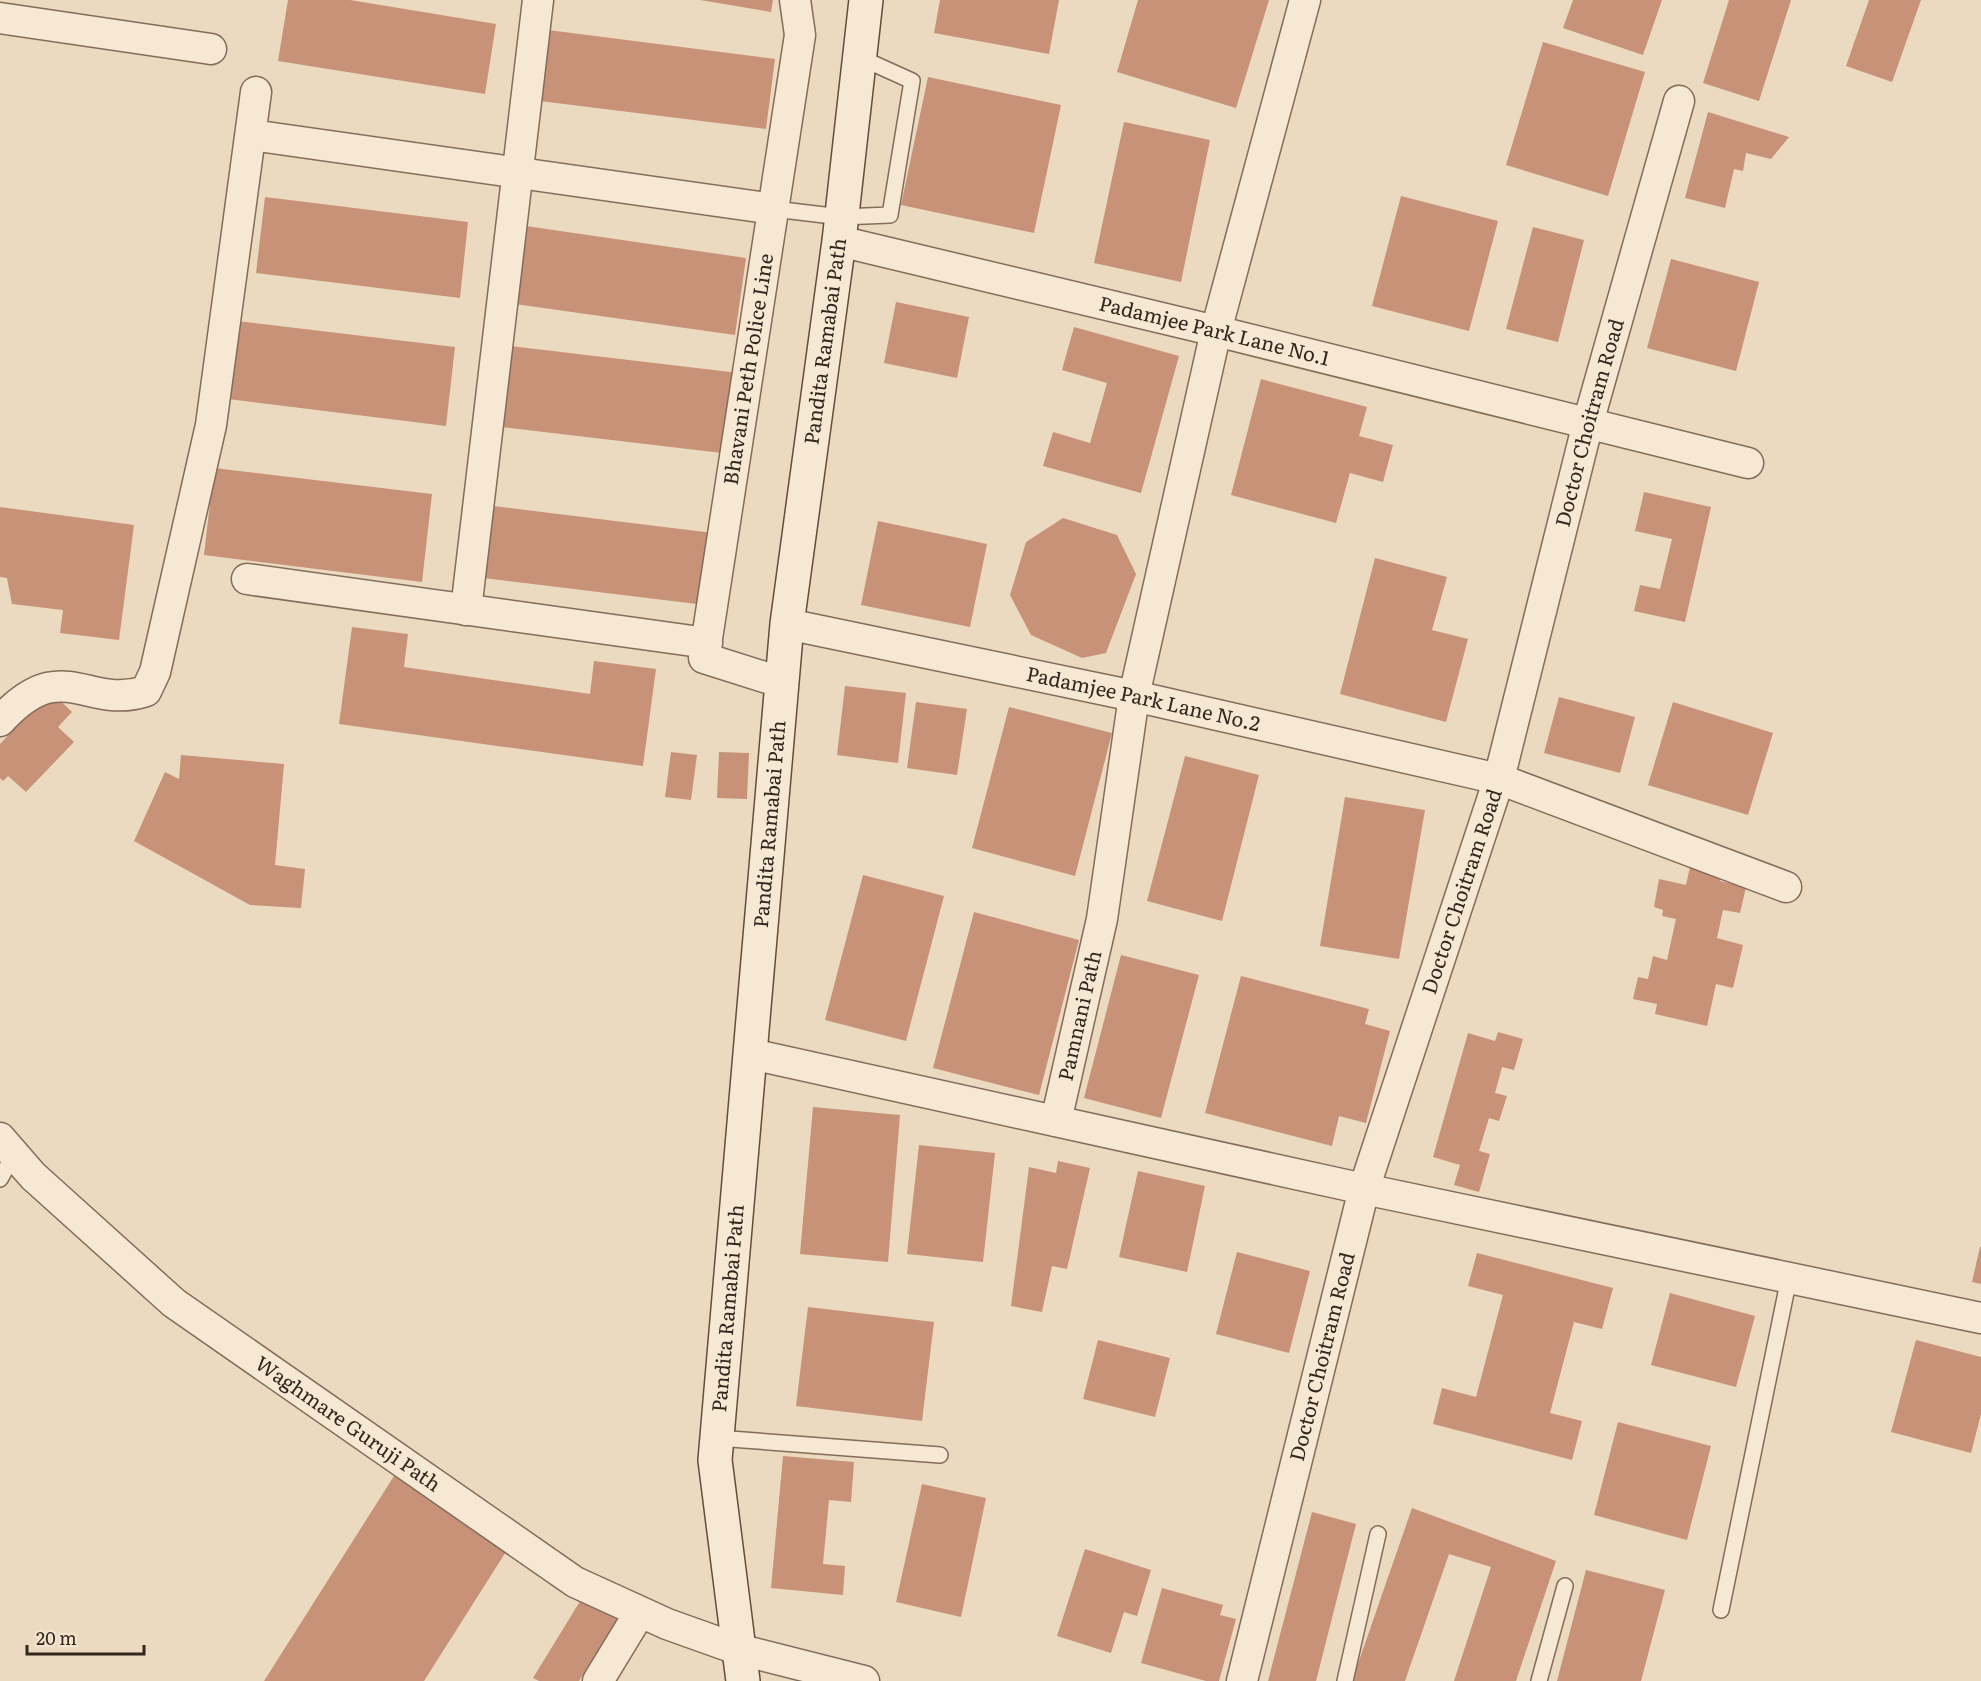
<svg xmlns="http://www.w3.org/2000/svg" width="1981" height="1681" font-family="Literata,serif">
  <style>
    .building { fill: #c79278 }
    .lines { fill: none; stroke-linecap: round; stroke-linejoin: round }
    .lane-casing { stroke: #836c59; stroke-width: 18 }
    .street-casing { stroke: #836c59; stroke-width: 33 }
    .secondary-casing { stroke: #644d3c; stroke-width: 36 }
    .lane { stroke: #f6e8d2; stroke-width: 15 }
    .street { stroke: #f6e8d2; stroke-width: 30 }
    .secondary { stroke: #f6e8d2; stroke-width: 33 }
    .labels { text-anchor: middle; stroke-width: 5; stroke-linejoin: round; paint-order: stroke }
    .street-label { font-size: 20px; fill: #33261d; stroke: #f3e5cf }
  </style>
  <rect width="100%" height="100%" fill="#ebdac0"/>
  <path class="building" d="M 288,0 L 350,0 L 496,24 L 485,94 L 278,61 Z
    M 700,0 L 773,0 L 771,12 Z
    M 940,0 L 1059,0 L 1049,54 L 934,33 Z
    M 1138,0 L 1269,0 L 1236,108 L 1117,72 Z
    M 1573,0 L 1662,0 L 1643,55 L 1563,28 Z
    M 1729,0 L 1791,0 L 1759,101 L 1703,83 Z
    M 1869,0 L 1921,0 L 1892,82 L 1846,66 Z
    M 548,30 L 775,59 L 766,129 L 540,101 Z
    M 1543,42 L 1645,72 L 1608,196 L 1506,165 Z
    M 928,77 L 1061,105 L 1034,233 L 901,205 Z
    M 1708,112 L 1789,137 L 1771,159 L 1746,153 L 1743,171 L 1734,169 L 1725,208 L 1685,198 Z
    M 1124,122 L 1210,140 L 1181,282 L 1094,263 Z
    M 1401,196 L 1498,221 L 1469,331 L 1372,306 Z
    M 265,197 L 468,222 L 460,298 L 256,273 Z
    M 519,225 L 746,258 L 735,335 L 508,303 Z
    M 1533,227 L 1584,240 L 1558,342 L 1506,329 Z
    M 1671,259 L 1759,282 L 1736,371 L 1647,348 Z
    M 896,302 L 969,317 L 957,378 L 884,363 Z
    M 237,321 L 455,347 L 446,426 L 228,399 Z
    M 1074,327 L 1179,356 L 1141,493 L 1043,466 L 1053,432 L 1090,443 L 1107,383 L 1062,370 Z
    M 502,345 L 739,373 L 730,454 L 493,426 Z
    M 1261,379 L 1367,407 L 1359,436 L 1393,445 L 1383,482 L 1350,473 L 1336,523 L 1231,495 Z
    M 214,468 L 432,494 L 422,582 L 204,555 Z
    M 1644,492 L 1711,507 L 1685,622 L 1634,611 L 1640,585 L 1660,589 L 1672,539 L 1635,531 Z
    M 485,505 L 713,533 L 705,605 L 476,577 Z
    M 0,507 L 134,525 L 119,640 L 60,633 L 63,610 L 12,604 L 7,578 L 0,577 Z
    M 1063,518 L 1117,535 L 1136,574 L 1106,653 L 1082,658 L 1031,635 L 1010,595 L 1026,542 Z
    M 878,521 L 987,544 L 970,627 L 861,605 Z
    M 1375,558 L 1447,577 L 1432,630 L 1468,639 L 1446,722 L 1340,694 Z
    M 352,627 L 408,634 L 404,667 L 590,694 L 594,661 L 656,669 L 643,766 L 339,724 Z
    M 845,686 L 906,693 L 898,763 L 837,755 Z
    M 50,691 L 72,712 L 58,727 L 74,742 L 26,792 L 8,776 L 3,781 L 0,778 L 0,744 Z
    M 1559,697 L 1635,717 L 1620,773 L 1544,753 Z
    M 916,702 L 967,709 L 957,775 L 907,768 Z
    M 1673,702 L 1773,733 L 1748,815 L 1648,785 Z
    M 1009,707 L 1112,733 L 1075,876 L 972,848 Z
    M 671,752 L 697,755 L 691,800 L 665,797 Z
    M 719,752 L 749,753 L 747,799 L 717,798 Z
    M 181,755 L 284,764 L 275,865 L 305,869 L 301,908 L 250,905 L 134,841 L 165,772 L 179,779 Z
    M 1185,756 L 1259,775 L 1222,921 L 1147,901 Z
    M 1345,797 L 1425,810 L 1399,959 L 1320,946 Z
    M 1690,867 L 1722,873 L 1720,881 L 1746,887 L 1740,913 L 1723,910 L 1717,938 L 1743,945 L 1733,988 L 1716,984 L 1707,1026 L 1655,1014 L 1657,1004 L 1633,999 L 1638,977 L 1648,979 L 1653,956 L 1667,960 L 1676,919 L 1662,916 L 1663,910 L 1654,907 L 1659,879 L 1686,885 Z
    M 863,875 L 944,896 L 906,1041 L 825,1020 Z
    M 974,912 L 1079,940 L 1039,1095 L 933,1068 Z
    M 1121,955 L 1199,975 L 1161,1118 L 1084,1098 Z
    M 1241,976 L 1369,1009 L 1365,1024 L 1390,1031 L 1366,1123 L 1339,1116 L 1332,1146 L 1205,1113 Z
    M 1498,1032 L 1523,1039 L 1514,1070 L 1502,1067 L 1495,1093 L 1507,1096 L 1499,1121 L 1489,1118 L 1479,1151 L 1490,1154 L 1479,1192 L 1454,1185 L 1460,1165 L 1433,1157 L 1468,1033 L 1495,1041 Z
    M 813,1107 L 900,1115 L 888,1262 L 800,1254 Z
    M 919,1145 L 995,1153 L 983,1262 L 907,1254 Z
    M 1058,1161 L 1090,1168 L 1067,1269 L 1052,1266 L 1042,1312 L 1011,1306 L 1029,1167 L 1056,1173 Z
    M 1138,1171 L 1205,1186 L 1187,1272 L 1119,1257 Z
    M 1980,1247 L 1981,1247 L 1981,1284 L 1972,1282 Z
    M 1237,1252 L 1310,1271 L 1289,1353 L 1216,1334 Z
    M 1477,1253 L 1613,1288 L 1602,1329 L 1574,1322 L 1550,1413 L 1582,1421 L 1572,1460 L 1433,1424 L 1442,1388 L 1476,1397 L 1503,1295 L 1468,1286 Z
    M 1670,1293 L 1755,1316 L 1736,1387 L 1651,1365 Z
    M 808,1307 L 934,1322 L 922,1421 L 796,1406 Z
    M 1098,1340 L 1170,1358 L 1155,1417 L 1083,1399 Z
    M 1916,1340 L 1981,1357 L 1981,1414 L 1971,1453 L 1891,1432 Z
    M 1618,1422 L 1711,1446 L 1687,1540 L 1594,1515 Z
    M 783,1456 L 854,1462 L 851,1502 L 829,1500 L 823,1564 L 845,1566 L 843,1595 L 771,1588 Z
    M 394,1476 L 509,1547 L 424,1681 L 264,1681 Z
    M 922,1484 L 986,1498 L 961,1617 L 896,1602 Z
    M 1412,1508 L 1556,1561 L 1516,1681 L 1454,1681 L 1491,1567 L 1449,1554 L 1405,1681 L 1352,1681 Z
    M 1312,1512 L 1356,1524 L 1316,1681 L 1268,1681 Z
    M 1085,1549 L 1151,1570 L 1137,1616 L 1124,1612 L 1111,1653 L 1057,1636 Z
    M 1586,1570 L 1665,1590 L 1641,1681 L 1557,1681 Z
    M 1162,1588 L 1223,1605 L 1220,1615 L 1236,1619 L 1219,1681 L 1206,1681 L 1141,1663 Z
    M 582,1598 L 617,1619 L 579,1681 L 539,1681 L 533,1678 Z"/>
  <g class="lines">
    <defs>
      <path id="lane" d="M 774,209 L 841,217 L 890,215 L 912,81 L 859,57
        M 0,1179 L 14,1154
        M 717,1438 L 940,1455
        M 1721,1610 L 1789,1278
        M 1345,1681 L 1378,1534
        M 1539,1681 L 1565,1586"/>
      <g id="street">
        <path d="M 0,18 L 211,49"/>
        <path d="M 251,135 L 774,209"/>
        <path id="s1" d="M 839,241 L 1216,331 L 1748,463"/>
        <path d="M 247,579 L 707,643"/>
        <path d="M 466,610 L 538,0"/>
        <path id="s2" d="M 787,624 L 1134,696 L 1499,779 L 1786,887"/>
        <path id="s3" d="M 783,683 L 704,658 L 800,35 L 795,0"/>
        <path d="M 0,721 C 63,652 86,711 146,691 L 155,672 L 211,425 L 256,92"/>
        <path d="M 751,1054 L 1364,1189 L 1981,1318"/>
        <path id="s4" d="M 1056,1121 L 1102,919 L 1134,696 L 1216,331 L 1305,0"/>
        <path id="s5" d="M 0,1138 L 33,1176 L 174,1303 L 575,1582 L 667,1624 L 737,1649 L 864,1681"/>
        <path d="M 598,1681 L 640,1612"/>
        <path id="s6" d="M 1242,1681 L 1364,1189 L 1499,779 L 1588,423 L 1679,101"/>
      </g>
      <g id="secondary">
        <path id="s7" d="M 743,1681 L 715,1460 L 787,624 L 839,241 L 866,0"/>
      </g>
    </defs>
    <use href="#lane" class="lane-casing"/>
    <use href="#street" class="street-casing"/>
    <use href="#secondary" class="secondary-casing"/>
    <use href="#lane" class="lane"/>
    <use href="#street" class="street"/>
    <use href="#secondary" class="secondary"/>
  </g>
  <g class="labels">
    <g class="street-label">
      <text dy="7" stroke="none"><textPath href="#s1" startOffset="386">Padamjee Park Lane No.1</textPath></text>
      <text dy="7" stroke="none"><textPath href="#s7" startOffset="1347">Pandita Ramabai Path</textPath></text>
      <text dy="7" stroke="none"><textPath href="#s3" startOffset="375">Bhavani Peth Police Line</textPath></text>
      <text dy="7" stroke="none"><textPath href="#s6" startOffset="1306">Doctor Choitram Road</textPath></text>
      <text dy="7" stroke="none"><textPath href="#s2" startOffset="364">Padamjee Park Lane No.2</textPath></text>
      <text dy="7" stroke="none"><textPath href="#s7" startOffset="861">Pandita Ramabai Path</textPath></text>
      <text dy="7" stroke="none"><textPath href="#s6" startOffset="820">Doctor Choitram Road</textPath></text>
      <text dy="7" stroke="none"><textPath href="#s4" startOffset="108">Pamnani Path</textPath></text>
      <text dy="7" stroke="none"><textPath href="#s7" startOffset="375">Pandita Ramabai Path</textPath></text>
      <text dy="7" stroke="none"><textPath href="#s6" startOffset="334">Doctor Choitram Road</textPath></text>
      <text dy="7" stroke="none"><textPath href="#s5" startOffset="452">Waghmare Guruji Path</textPath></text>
    </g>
  </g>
  <path d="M27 1645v9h117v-9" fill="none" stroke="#33261d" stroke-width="3"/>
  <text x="36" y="1645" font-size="18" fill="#33261d" stroke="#f3e5cf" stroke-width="4.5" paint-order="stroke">20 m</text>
</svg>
